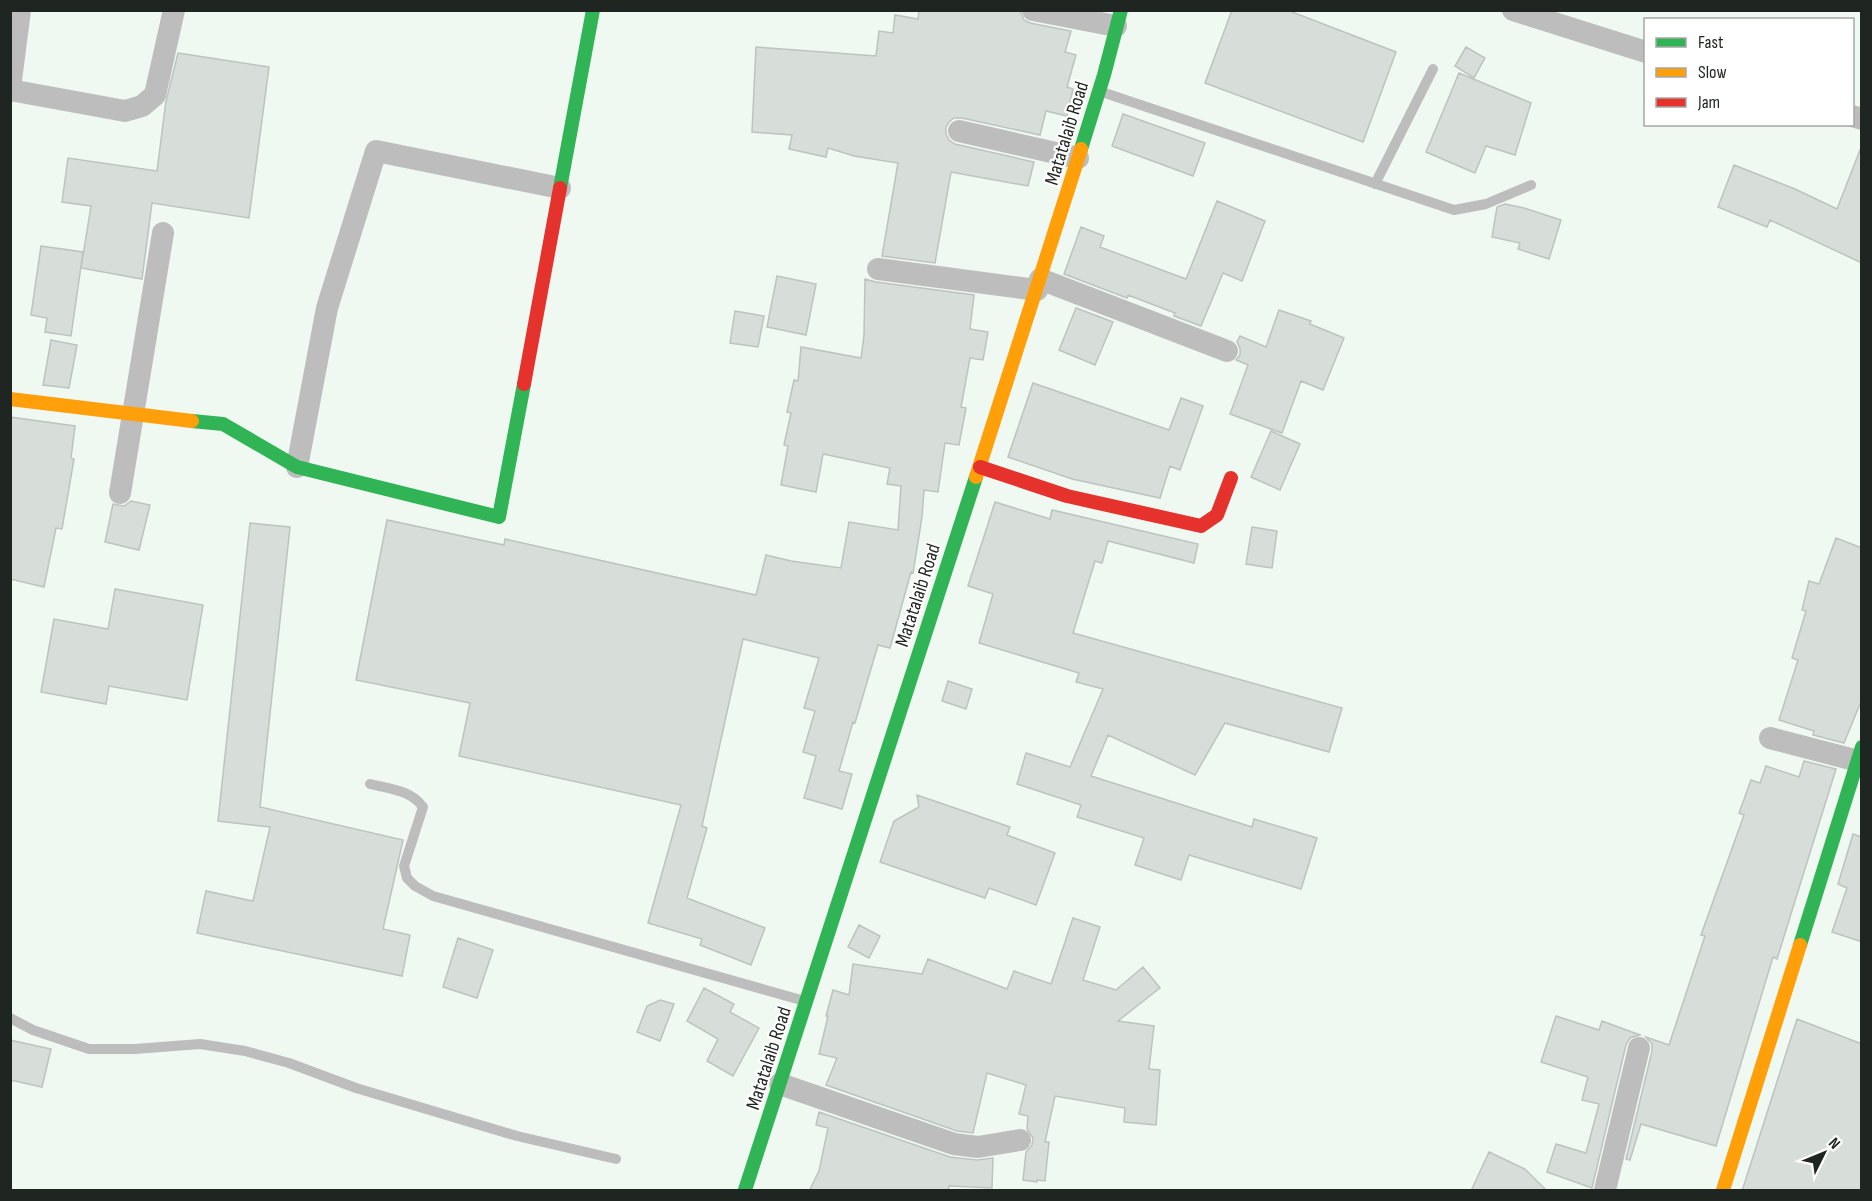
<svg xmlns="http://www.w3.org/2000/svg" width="1872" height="1201" font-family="'Sofia Sans Condensed',sans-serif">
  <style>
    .building { fill: #d7ddd9; stroke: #bdc3be; stroke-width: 1.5 }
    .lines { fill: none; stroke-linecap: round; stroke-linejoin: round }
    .lane { stroke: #bebdbe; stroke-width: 10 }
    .street { stroke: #bebdbe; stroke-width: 22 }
    .fast { stroke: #30b455; stroke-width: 14 }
    .slow { stroke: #ff9f0a; stroke-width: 14 }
    .jam { stroke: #e5322d; stroke-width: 14 }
    .labels { text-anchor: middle; stroke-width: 4.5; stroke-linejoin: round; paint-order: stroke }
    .street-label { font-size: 20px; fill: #1f2520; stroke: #fff }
  </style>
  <rect width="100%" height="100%" fill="#f0f8f2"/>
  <path class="building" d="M 919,10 L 1020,10 L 1024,20 L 1030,23 L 1071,31 L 1065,52 L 1076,55 L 1067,87 L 1073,89 L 1067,116 L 1046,111 L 1040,135 L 962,118 L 954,118 L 949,122 L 946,127 L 946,134 L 949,140 L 955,144 L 1034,162 L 1028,186 L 951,172 L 935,263 L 882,256 L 898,163 L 854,156 L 828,148 L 826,157 L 789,149 L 792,135 L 752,132 L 756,47 L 876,56 L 879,31 L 893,33 L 895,15 L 918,19 Z
    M 1232,10 L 1287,10 L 1396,52 L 1363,142 L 1205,83 Z
    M 1466,47 L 1485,58 L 1474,78 L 1455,66 Z
    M 178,53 L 269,67 L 249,218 L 152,203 L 142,279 L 81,268 L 91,206 L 62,202 L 68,158 L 157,171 L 166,101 Z
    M 1459,73 L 1531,103 L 1515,155 L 1486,146 L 1475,173 L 1426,152 Z
    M 1123,114 L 1205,143 L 1193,176 L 1112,146 Z
    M 1860,150 L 1862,150 L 1862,263 L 1770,220 L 1767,227 L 1718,207 L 1734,165 L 1795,189 L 1837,209 Z
    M 1217,201 L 1265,221 L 1242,281 L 1223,273 L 1201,326 L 1174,316 L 1175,313 L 1128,295 L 1127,298 L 1064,274 L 1081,227 L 1104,236 L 1100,247 L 1186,279 Z
    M 1505,204 L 1524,208 L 1561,220 L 1549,259 L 1518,249 L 1520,243 L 1492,237 L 1497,207 Z
    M 41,246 L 83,252 L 71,336 L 45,332 L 47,318 L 31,315 Z
    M 777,276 L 816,284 L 806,335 L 767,327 Z
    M 865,279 L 876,282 L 974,295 L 970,329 L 988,332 L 983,360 L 970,358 L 961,407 L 966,408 L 959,445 L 945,443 L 938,492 L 924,490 L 922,517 L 913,573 L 911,572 L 890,648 L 878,645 L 855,723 L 853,722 L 839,771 L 852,774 L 842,809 L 804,798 L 816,756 L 803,752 L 815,711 L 804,708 L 819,658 L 743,639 L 702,826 L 707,828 L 687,898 L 765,928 L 751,965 L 700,945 L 702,939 L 648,923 L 681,805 L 459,756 L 470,703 L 356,680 L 387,520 L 504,545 L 505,539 L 756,595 L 766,555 L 791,561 L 841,568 L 849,522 L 898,530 L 901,486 L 887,484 L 890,468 L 823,454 L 816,492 L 781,485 L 788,446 L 784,445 L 791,413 L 787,412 L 794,380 L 798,381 L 801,347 L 861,358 L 864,335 Z
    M 1076,308 L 1113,322 L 1095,365 L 1059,350 Z
    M 1279,310 L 1311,321 L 1310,324 L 1344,338 L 1323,390 L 1301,381 L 1282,433 L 1230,414 L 1248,365 L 1236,360 L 1240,355 L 1240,348 L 1237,342 L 1240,336 L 1266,347 Z
    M 735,311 L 764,316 L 758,347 L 730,343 Z
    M 51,340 L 77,345 L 69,388 L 43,385 Z
    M 1033,383 L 1169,430 L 1181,398 L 1203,406 L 1180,470 L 1170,466 L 1160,498 L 1072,479 L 1008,457 Z
    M 10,417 L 75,426 L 71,458 L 74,459 L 62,529 L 56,528 L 44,587 L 10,579 Z
    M 1271,431 L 1300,444 L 1280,490 L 1251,477 Z
    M 131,501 L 150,505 L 139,550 L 105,542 L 113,504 L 124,506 Z
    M 995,502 L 1050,519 L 1052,510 L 1198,544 L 1194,563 L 1108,541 L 1102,563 L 1095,561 L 1073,633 L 1342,708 L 1329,752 L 1225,723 L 1195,775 L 1108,735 L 1091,776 L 1252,827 L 1254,819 L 1317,838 L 1301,889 L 1189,855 L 1181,880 L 1135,865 L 1144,838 L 1077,817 L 1081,805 L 1017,784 L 1026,753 L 1070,767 L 1103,689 L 1076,682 L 1079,673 L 979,643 L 993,594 L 968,586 Z
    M 250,523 L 290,527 L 260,807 L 403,840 L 383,929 L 410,935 L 402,976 L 197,933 L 206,891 L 253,901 L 270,827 L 218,821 Z
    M 1252,527 L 1277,531 L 1272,568 L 1246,564 Z
    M 1836,538 L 1862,548 L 1862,699 L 1844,743 L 1813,735 L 1814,731 L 1779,720 L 1798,660 L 1792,658 L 1806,611 L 1802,610 L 1809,581 L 1819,584 Z
    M 115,589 L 203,605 L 187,700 L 109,686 L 106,704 L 41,692 L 54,619 L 108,629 Z
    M 948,681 L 972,689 L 966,709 L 942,701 Z
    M 1804,761 L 1836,769 L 1777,959 L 1773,957 L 1716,1146 L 1641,1124 L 1630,1160 L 1626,1159 L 1652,1051 L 1652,1044 L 1646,1037 L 1669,1045 L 1705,936 L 1701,935 L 1744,815 L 1739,813 L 1751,780 L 1760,783 L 1766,766 L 1799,777 Z
    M 917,795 L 1010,827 L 1007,835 L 1055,853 L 1036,905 L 989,888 L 985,898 L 880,862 L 894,821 L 919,807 Z
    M 1853,834 L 1862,837 L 1862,942 L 1832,932 L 1847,888 L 1838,884 Z
    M 1073,918 L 1100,927 L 1083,980 L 1116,990 L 1143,967 L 1160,988 L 1118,1021 L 1154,1026 L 1149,1069 L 1160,1070 L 1156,1125 L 1124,1122 L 1125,1108 L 1055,1096 L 1045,1142 L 1049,1142 L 1045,1181 L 1037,1180 L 1037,1182 L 1023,1180 L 1026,1152 L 1032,1145 L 1033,1138 L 1027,1129 L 1028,1116 L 1019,1114 L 1026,1085 L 987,1073 L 973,1133 L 957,1131 L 826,1085 L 837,1058 L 819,1054 L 828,1016 L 826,1016 L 833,990 L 849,995 L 853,964 L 922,974 L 928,959 L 1007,989 L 1014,971 L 1051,984 Z
    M 859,925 L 880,936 L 869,958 L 848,947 Z
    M 458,938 L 493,950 L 477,998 L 443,987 Z
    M 704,988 L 734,1004 L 730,1012 L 759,1028 L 733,1076 L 707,1061 L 718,1039 L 687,1021 Z
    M 660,1000 L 674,1004 L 660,1041 L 637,1032 L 647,1006 Z
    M 1556,1016 L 1599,1030 L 1602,1021 L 1640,1035 L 1630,1038 L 1626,1045 L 1592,1188 L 1547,1172 L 1556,1144 L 1586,1153 L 1599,1104 L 1582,1100 L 1588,1077 L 1541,1062 Z
    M 1797,1019 L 1862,1044 L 1862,1191 L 1742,1191 Z
    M 10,1040 L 51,1049 L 42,1087 L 10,1080 Z
    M 819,1112 L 950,1157 L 977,1160 L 993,1158 L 992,1188 L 949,1186 L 948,1191 L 809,1191 L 819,1171 L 828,1128 L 816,1125 Z
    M 1489,1152 L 1525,1169 L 1547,1191 L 1471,1191 Z"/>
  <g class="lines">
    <path class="lane" d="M 1102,92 L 1454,210 L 1486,204 L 1531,185
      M 1375,184 L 1433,69
      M 370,784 C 391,789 410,790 423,807 L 404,866 L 407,878 L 415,886 L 433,896 L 801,1000
      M 10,1018 L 33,1030 L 89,1049 L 135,1049 L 200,1044 L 245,1051 L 289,1063 L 356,1088 L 517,1136 L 616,1159"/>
    <path class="street" d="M 1033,10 L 1116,26
      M 1513,10 L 1646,52
      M 10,88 L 20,10
      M 10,90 L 125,111 L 142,106 L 155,95 L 174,10
      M 1852,116 L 1862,119
      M 959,131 L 1078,158
      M 878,269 L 1037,290
      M 1040,279 L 1227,351
      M 297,467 L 327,308 L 376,151 L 560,188
      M 120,493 L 163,233
      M 1770,738 L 1862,762
      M 780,1084 L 954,1144 L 978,1147 L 1020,1140
      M 1605,1190 L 1639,1048"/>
    <path class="fast" d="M 1081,149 L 1104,75 L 1121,10
      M 560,188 L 593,10
      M 192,421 L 223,424 L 297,467 L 499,517 L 524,384
      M 1800,945 L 1862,747
      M 745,1190 L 976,477"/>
    <path class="slow" d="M 10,399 L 192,421
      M 976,477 L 1081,149
      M 1723,1190 L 1800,945"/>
    <path class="jam" d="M 524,384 L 560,188
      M 980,467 L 1067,496 L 1201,526 L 1217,515 L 1231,478"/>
  </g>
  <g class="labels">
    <g class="street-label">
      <text transform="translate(1066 133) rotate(-73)" y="7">Matatalaib Road</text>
      <text transform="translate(917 595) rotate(-72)" y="7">Matatalaib Road</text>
      <text transform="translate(768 1058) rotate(-72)" y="7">Matatalaib Road</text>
    </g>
  </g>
  <rect width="1872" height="1201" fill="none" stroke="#1f2520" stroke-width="24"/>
  <rect x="1644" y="18" width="210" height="108" fill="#ffffff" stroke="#a5a8a6" stroke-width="1.5"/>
  <rect x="1656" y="38" width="30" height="9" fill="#30b455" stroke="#a5a8a6" stroke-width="1.5"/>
  <text x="1698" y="48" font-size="18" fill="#1f2520">Fast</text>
  <rect x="1656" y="68" width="30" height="9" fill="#ff9f0a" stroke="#a5a8a6" stroke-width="1.5"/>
  <text x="1698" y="78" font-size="18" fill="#1f2520">Slow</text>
  <rect x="1656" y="98" width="30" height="9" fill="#e5322d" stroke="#a5a8a6" stroke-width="1.5"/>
  <text x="1698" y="108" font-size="18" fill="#1f2520">Jam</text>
  <g transform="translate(1824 1153) rotate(47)" stroke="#ffffff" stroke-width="4.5" paint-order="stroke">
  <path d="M0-4.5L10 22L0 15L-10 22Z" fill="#1f2520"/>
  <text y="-9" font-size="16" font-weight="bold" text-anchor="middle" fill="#1f2520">N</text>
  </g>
</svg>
